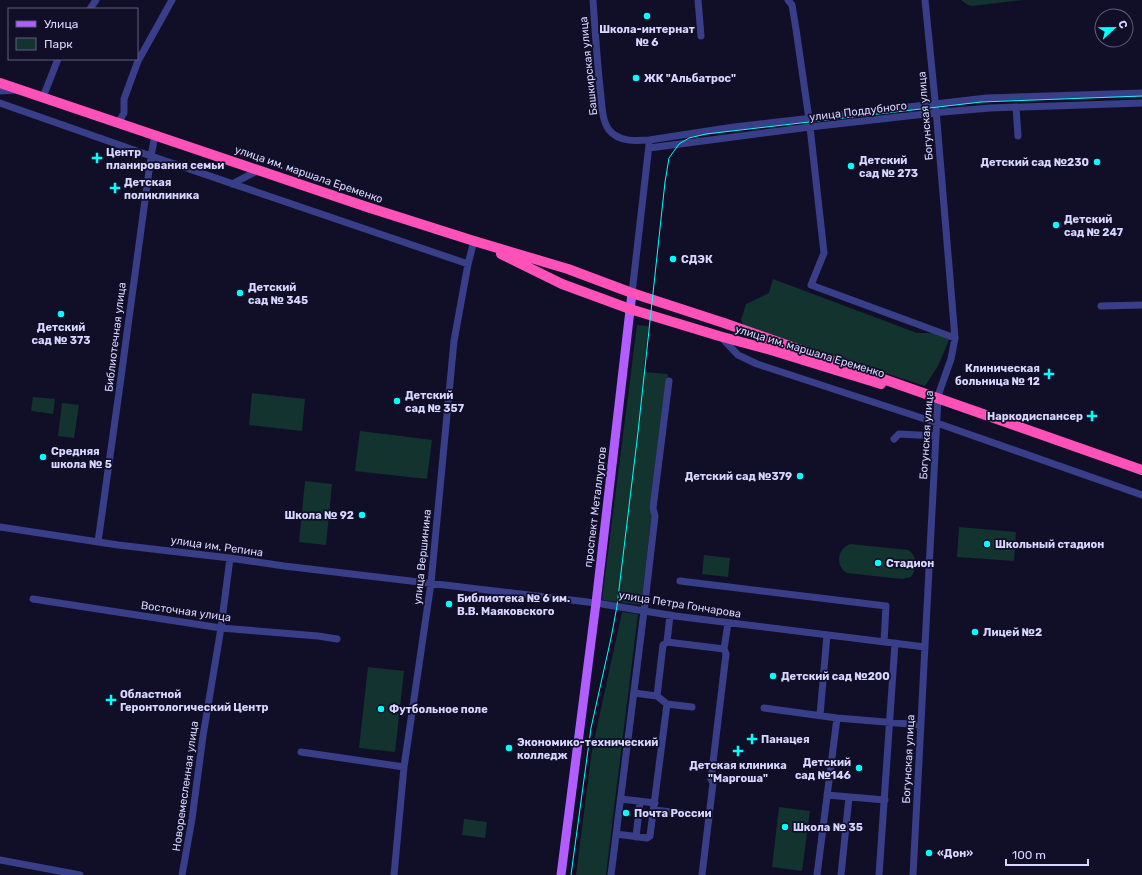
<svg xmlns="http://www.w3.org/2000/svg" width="1142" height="875" font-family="Rubik,sans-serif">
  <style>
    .green { fill: #12332e }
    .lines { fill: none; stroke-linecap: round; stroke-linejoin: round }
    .minor { stroke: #393e89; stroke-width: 7 }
    .major { stroke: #b15dff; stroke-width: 9 }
    .highway { stroke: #ff51b8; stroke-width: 10 }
    .tram { stroke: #02fffc; stroke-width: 1 }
    .poi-dot { fill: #02fffc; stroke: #110f28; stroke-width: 1.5 }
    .labels { text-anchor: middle; stroke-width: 3.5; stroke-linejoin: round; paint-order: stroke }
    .poi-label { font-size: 11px; font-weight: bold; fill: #d7d6ff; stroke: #110f28; text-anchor: start }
    .street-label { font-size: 11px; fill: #d7d6ff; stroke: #110f28 }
  </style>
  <rect width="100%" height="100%" fill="#110f28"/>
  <path class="green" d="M 961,0 L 1023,0 L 972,6 L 968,5 Z
    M 773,279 L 917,333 L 946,333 L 949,340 L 938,366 L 925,386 L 744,327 L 741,320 L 746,304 L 769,293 Z
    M 637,325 L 649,326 L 643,372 L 668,374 L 641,605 L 602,600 Z
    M 252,393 L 305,399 L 302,431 L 249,425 Z
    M 33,397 L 55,399 L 53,414 L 31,411 Z
    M 62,403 L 79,405 L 74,438 L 58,436 Z
    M 360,431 L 432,440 L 427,479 L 355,471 Z
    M 305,481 L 332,484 L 326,545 L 299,542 Z
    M 959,527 L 1016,532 L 1014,561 L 957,557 Z
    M 850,544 L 908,550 C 918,556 917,569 911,577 L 902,579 L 847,573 C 835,566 837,549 850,544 Z
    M 704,555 L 730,558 L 728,577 L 702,574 Z
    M 622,612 L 638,614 L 613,817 L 606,875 L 576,875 L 592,750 Z
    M 368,667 L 404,671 L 395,752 L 359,748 Z
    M 779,807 L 810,811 L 802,871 L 772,867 Z
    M 464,819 L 487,822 L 485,838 L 462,835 Z"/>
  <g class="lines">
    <path class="minor" d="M 593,0 C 595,30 597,59 600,88 C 602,101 601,119 609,130 C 619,142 635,141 649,140 L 734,127 L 987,98 L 1142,93
      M 698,0 L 701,36
      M 788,0 L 792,5 L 796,29 L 809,119
      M 90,9 L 96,0
      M 0,91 L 16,90
      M 43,97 L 58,59
      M 0,103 L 151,156 L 468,264
      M 1016,107 L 1018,136
      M 118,123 L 124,113 L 124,99 L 138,61 L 172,0
      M 810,127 L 824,253 L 811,285 L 955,338
      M 649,148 L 810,127 L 943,112 L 990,108 L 1142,103
      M 232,184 L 259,170
      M 632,293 L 649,145
      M 1101,306 L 1142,305
      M 721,337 L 738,355 L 757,364 L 937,423 L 1142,495
      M 894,439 L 899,434 L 936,436
      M 0,527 L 118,545 L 230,558 L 284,566 L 596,603 L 675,616 L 925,647
      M 98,542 L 119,392 L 151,156 L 155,135
      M 680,581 L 886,606 L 884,642
      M 33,599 L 221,628 L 318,636 L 337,639
      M 667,642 L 670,615
      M 634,693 L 657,696 L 667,704 L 692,707
      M 657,696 L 663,645 L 667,642 L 724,649
      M 764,708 L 837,718 L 921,725
      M 820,715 L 827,635
      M 301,752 L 404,767
      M 827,795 L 885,800
      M 621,799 L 655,803
      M 654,810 L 697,815
      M 616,834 L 647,838 L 650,836 L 667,704
      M 636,837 L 640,802
      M 0,860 L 80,875
      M 182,875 L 192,819 L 203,736 L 221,628 L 230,558
      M 394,875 L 404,767 L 431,583 L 454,341 L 468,264 L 474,241
      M 611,875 L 644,611 L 655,516 L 653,508 L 669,381
      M 702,875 L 713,783 L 711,779 L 726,654 L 724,649 L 728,623
      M 817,875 L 837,718
      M 841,875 L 849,797
      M 879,875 L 895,643
      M 913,875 L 938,397 L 940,390 L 951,359 L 955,338 L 936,110 L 925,0"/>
    <path class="major" d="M 561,875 L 596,603 L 632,293"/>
    <path class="highway" d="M 0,83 L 367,207 L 474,241 L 568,269 L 632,293 L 724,323 L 1142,470
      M 501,254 L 562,284 L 630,309 L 719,336 L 771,350 L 881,384"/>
    <path class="tram" d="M 571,875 L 591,728 L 611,638 L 617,606 L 638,432 L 665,182 L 669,158 L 679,144 L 689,138 L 706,134 L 981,102 L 1142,96"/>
  </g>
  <g class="poi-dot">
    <circle cx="647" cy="16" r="4"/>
    <circle cx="636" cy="78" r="4"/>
    <path d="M95 152h4v4h4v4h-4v4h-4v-4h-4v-4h4z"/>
    <circle cx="1097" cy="162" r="4"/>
    <circle cx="851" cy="166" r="4"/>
    <path d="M113 182h4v4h4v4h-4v4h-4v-4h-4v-4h4z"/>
    <circle cx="1056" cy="225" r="4"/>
    <circle cx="673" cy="259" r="4"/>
    <circle cx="240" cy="293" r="4"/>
    <circle cx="61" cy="314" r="4"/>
    <path d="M1047 368h4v4h4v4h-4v4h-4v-4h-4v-4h4z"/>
    <circle cx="397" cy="401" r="4"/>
    <path d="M1090 410h4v4h4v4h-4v4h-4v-4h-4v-4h4z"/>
    <circle cx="43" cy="457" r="4"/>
    <circle cx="800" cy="476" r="4"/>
    <circle cx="362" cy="515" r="4"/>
    <circle cx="987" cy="544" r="4"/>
    <circle cx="878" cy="563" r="4"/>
    <circle cx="449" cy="604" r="4"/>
    <circle cx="975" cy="632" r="4"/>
    <circle cx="773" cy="676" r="4"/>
    <path d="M109 694h4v4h4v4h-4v4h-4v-4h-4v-4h4z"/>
    <circle cx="381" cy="709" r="4"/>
    <path d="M750 733h4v4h4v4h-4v4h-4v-4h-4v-4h4z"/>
    <circle cx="509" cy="748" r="4"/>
    <path d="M736 745h4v4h4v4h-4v4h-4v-4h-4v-4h4z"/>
    <circle cx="859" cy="768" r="4"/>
    <circle cx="626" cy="813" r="4"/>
    <circle cx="785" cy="827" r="4"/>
    <circle cx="929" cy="853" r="4"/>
  </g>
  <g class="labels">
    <g class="poi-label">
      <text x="647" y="33" text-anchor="middle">Школа-интернат<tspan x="647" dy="13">№ 6</tspan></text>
      <text x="644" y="82">ЖК "Альбатрос"</text>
      <text x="106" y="156">Центр<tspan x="106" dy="13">планирования семьи</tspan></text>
      <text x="859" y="164">Детский<tspan x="859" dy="13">сад № 273</tspan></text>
      <text x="1089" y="166" text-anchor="end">Детский сад №230</text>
      <text x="124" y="186">Детская<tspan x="124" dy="13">поликлиника</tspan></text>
      <text x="1064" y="223">Детский<tspan x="1064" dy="13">сад № 247</tspan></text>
      <text x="681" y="263">СДЭК</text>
      <text x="248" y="291">Детский<tspan x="248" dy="13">сад № 345</tspan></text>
      <text x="61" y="331" text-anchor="middle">Детский<tspan x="61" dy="13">сад № 373</tspan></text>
      <text x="1040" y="372" text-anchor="end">Клиническая<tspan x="1040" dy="13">больница № 12</tspan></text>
      <text x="405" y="399">Детский<tspan x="405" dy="13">сад № 357</tspan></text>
      <text x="1083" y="420" text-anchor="end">Наркодиспансер</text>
      <text x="51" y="455">Средняя<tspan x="51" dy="13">школа № 5</tspan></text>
      <text x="792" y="480" text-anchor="end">Детский сад №379</text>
      <text x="354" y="519" text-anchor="end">Школа № 92</text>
      <text x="995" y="548">Школьный стадион</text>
      <text x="886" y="567">Стадион</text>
      <text x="457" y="602">Библиотека № 6 им.<tspan x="457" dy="13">В.В. Маяковского</tspan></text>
      <text x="983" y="636">Лицей №2</text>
      <text x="781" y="680">Детский сад №200</text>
      <text x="120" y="698">Областной<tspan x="120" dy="13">Геронтологический Центр</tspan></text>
      <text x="389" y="713">Футбольное поле</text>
      <text x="761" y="743">Панацея</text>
      <text x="517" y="746">Экономико-технический<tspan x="517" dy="13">колледж</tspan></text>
      <text x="851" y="766" text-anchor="end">Детский<tspan x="851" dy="13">сад №146</tspan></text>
      <text x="738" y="769" text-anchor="middle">Детская клиника<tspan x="738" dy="13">"Маргоша"</tspan></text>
      <text x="634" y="817">Почта России</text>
      <text x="793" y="831">Школа № 35</text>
      <text x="937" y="857">«Дон»</text>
    </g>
    <g class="street-label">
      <text transform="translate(588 66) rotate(-96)" y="4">Башкирская улица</text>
      <text transform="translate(858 111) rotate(-7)" y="4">улица Поддубного</text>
      <text transform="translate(925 116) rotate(-95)" y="4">Богунская улица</text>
      <text transform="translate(309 174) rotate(19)" y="4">улица им. маршала Еременко</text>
      <text transform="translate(115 337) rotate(-83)" y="4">Библиотечная улица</text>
      <text transform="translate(810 351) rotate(17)" y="4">улица им. маршала Еременко</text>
      <text transform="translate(926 435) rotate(-86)" y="4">Богунская улица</text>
      <text transform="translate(595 507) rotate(-83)" y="4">проспект Металлургов</text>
      <text transform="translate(217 546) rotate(8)" y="4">улица им. Репина</text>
      <text transform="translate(422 557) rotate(-84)" y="4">улица Вершинина</text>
      <text transform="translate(680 604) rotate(9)" y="4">улица Петра Гончарова</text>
      <text transform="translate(186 611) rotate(8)" y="4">Восточная улица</text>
      <text transform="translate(908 759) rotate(-87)" y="4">Богунская улица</text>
      <text transform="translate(185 786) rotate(-82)" y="4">Новоремесленная улица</text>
    </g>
  </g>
  <rect x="8" y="8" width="130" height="52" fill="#110f28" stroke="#605f7e"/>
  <rect x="16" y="21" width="20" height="6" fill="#b15dff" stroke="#605f7e"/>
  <text x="44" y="28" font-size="12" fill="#d7d6ff">Улица</text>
  <rect x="16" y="38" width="20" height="12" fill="#12332e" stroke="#605f7e"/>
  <text x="44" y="48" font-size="12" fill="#d7d6ff">Парк</text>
  <g transform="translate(1114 28) rotate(68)"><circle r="19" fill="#110f28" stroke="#605f7e"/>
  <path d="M0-3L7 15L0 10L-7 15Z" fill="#02fffc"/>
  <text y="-6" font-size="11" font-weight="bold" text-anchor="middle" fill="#d7d6ff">С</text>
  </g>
  <path d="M1006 859v6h82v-6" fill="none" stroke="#d7d6ff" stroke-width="2"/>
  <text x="1012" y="859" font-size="12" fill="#d7d6ff" stroke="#110f28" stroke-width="3" paint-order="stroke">100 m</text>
</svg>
